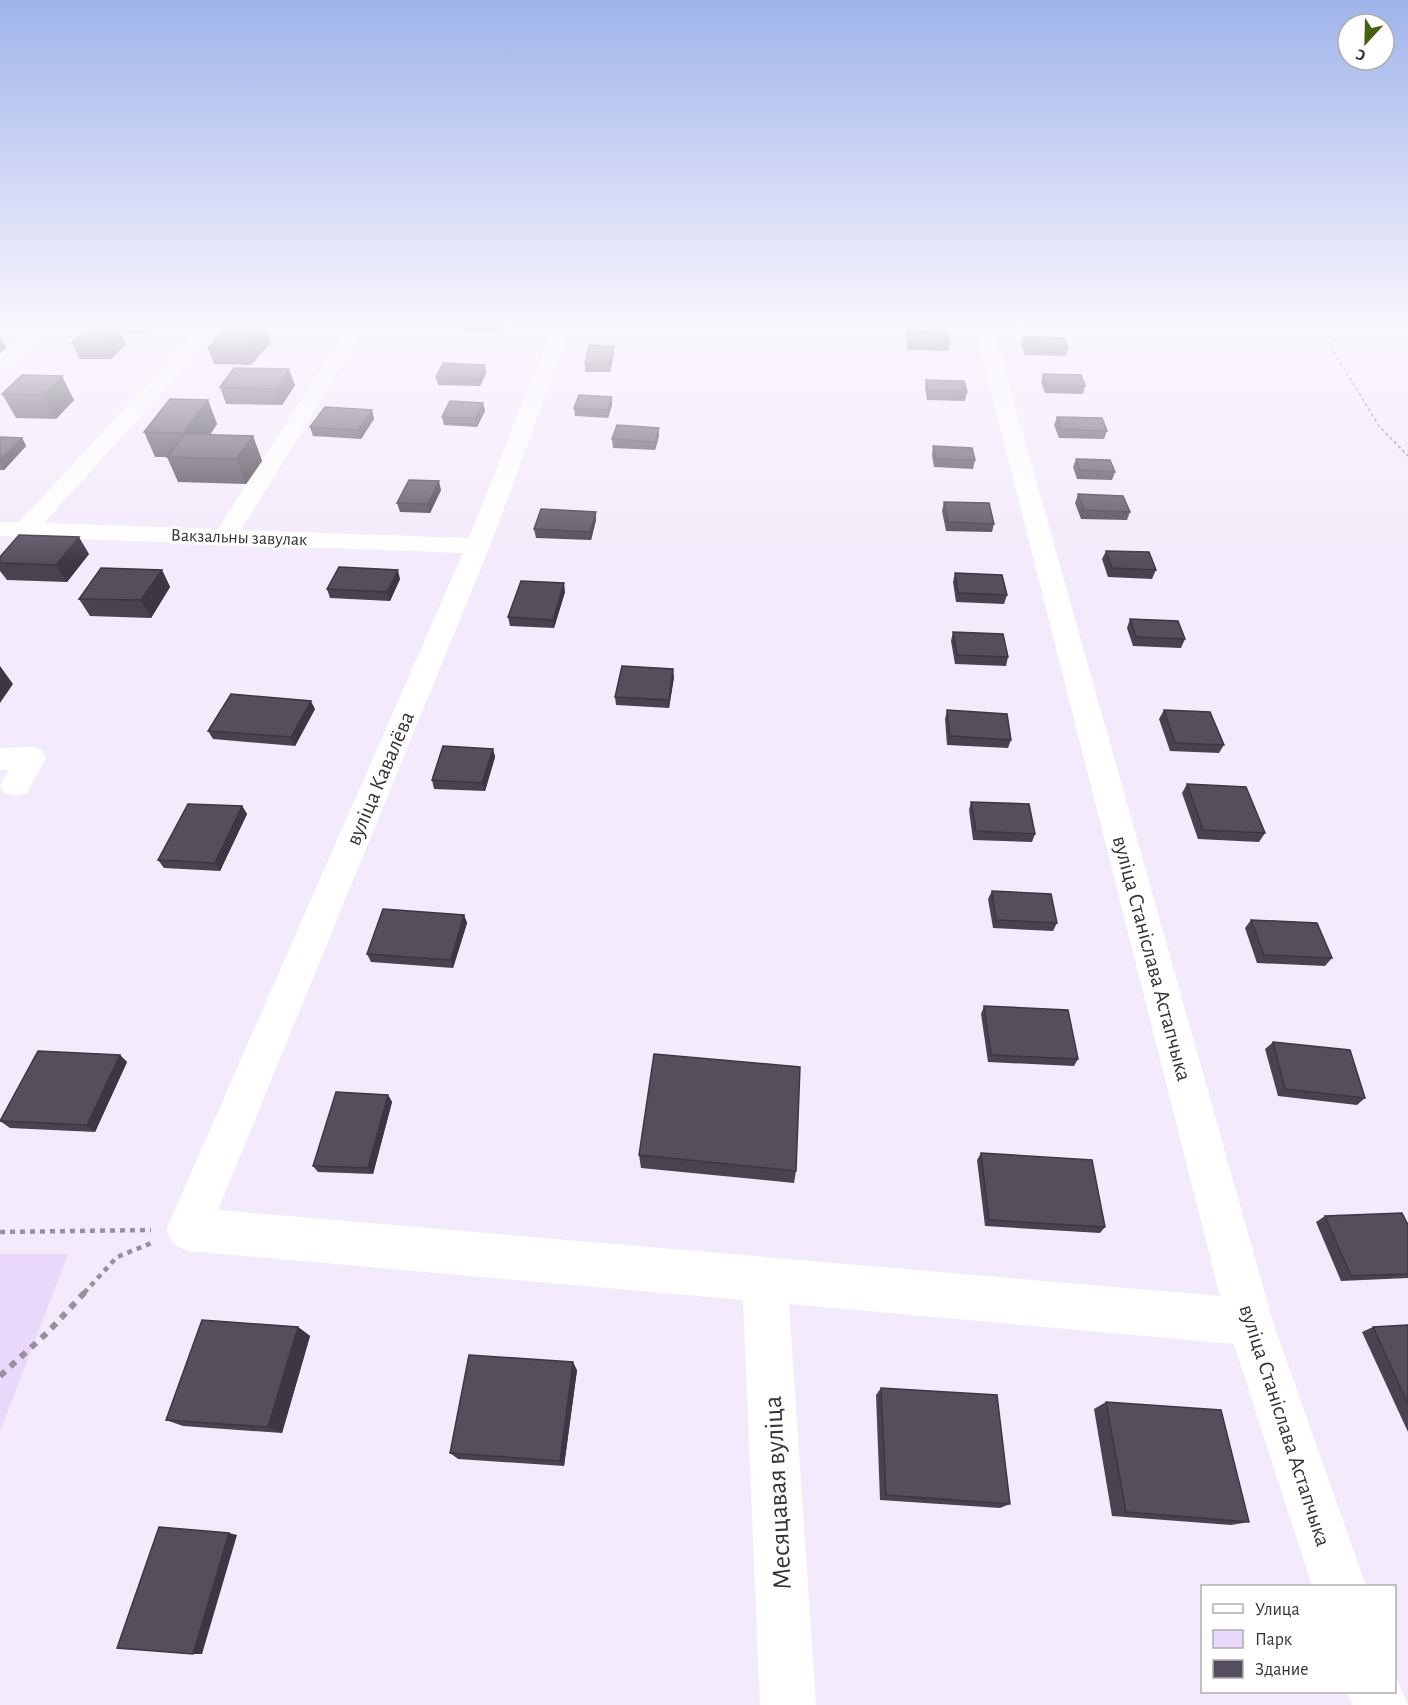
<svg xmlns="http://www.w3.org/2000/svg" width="1408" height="1705" font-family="'Alegreya Sans',sans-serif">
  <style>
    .green { fill: #e9d8fa }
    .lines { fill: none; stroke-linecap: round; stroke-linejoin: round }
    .path-far2 { stroke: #97919d; stroke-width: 2; stroke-dasharray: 3 3; stroke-linecap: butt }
    .path-far1 { stroke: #97919d; stroke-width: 4.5; stroke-dasharray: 5 5; stroke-linecap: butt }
    .path { stroke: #97919d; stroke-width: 6; stroke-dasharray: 7 7; stroke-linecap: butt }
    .minor { fill: #fff; fill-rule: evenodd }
    .wall { fill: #494350 }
    .shaded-wall { fill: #3c3741 }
    .building { fill: #554e5d; stroke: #3c3741; stroke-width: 1.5 }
    .labels { text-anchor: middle; stroke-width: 6; stroke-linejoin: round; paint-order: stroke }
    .far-street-label { font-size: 18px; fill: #353239; stroke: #fff }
    .street-label { font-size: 22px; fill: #353239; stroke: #fff }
    .near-street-label { font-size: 27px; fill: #353239; stroke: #fff }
  </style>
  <rect width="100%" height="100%" fill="#f3eafb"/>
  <path class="green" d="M 0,1254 L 68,1254 L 0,1432 Z"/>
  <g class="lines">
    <path class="path-far2" d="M 1312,324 L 1326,339 L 1379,426 L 1408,456"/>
    <path class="path-far1" d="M 0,1232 L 151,1230
      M 84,1293 L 117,1257 L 154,1242"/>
    <path class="path" d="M 0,1376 L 48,1332 L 86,1291"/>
    <path class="minor" d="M 37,324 L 57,324 L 7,369 L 0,371 L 0,355 Z
      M 199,324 L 218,324 L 181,371 L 44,523 L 218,529 L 350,324 L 368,324 L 241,530 L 469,538 L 554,324 L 572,324 L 490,546 L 218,1210 L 1220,1296 L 974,324 L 992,324 L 1273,1322 L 1366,1586 L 1312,1586 L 1234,1344 L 789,1304 L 816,1705 L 760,1705 L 743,1300 L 188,1251 L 173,1244 L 166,1229 L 173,1214 L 463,553 L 0,536 L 0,522 L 19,522 L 167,363 Z
      M 31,747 L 42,750 L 46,758 L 27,793 L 16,796 L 5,793 L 0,785 L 9,770 L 0,770 L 0,748 Z
      M 1394,1672 L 1408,1705 L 1352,1705 L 1347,1692 L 1394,1692 Z"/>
  </g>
  <path class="wall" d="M 0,324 L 31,324 L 28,326 L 0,325 Z
    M 159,324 L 150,333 L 121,333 L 126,344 L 111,359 L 80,359 L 72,343 L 119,328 L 118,325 Z
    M 463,324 L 502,324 L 498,332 L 464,331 Z
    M 595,324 L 620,324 L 620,325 Z
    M 265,326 L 271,342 L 251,365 L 214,364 L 208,348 Z
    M 907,330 L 950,343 L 948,351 L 908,350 L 906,338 Z
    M 1023,337 L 1068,348 L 1066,356 L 1025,355 L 1021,345 Z
    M 614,354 L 610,372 L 585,372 L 585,364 Z
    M 486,373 L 480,386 L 438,385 L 436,377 Z
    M 1043,374 L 1085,386 L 1083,394 L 1045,393 L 1041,382 Z
    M 22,375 L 74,400 L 56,419 L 16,418 L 2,394 Z
    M 926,380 L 967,392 L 965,401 L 927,400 L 925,388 Z
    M 295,385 L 282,405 L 226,404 L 220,387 Z
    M 208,400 L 217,424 L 210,435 L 253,436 L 262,461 L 246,484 L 178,482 L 167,457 L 155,457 L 144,432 Z
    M 483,403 L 485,411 L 477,427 L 444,425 L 442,417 Z
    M 612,405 L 608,418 L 575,416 L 574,408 Z
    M 372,410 L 374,419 L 361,439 L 313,436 L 310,427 Z
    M 1057,417 L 1107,431 L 1104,439 L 1059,438 L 1054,425 Z
    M 659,428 L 659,436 L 655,450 L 613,448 L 612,439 Z
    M 0,437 L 22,438 L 26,446 L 4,470 L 0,470 Z
    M 933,446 L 975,460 L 973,469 L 934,467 L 932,455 Z
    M 1076,459 L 1115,472 L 1112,480 L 1077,479 L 1073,467 Z
    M 441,490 L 430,513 L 400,512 L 397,503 Z
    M 1078,494 L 1130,512 L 1127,520 L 1081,519 L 1075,503 Z
    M 944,502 L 994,524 L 992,532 L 946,531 L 942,511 Z
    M 596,512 L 596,520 L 591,540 L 536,538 L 534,529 Z
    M 1106,551 L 1156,570 L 1152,579 L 1108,577 L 1102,559 Z
    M 89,554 L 67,582 L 7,580 L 0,571 L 0,557 Z
    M 162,570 L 170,587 L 151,618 L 90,616 L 79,599 Z
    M 955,573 L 1007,595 L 1004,604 L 956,602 L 953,582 Z
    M 400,579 L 390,601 L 330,598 L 327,589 Z
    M 565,592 L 554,628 L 510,626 L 508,617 Z
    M 1130,619 L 1185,639 L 1181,648 L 1133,646 L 1127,628 Z
    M 953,632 L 1008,657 L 1006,666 L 955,664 L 951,641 Z
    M 674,677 L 669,708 L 616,705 L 615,697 Z
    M 315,709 L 295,746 L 213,739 L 208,731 Z
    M 947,710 L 1011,740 L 1008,748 L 947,745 L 945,719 Z
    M 1164,710 L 1224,745 L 1219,753 L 1170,751 L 1159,719 Z
    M 493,749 L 495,757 L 485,791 L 434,789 L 432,780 Z
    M 1187,784 L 1265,833 L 1259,842 L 1198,839 L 1182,793 Z
    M 971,802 L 1035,834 L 1032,842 L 973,840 L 969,810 Z
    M 242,806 L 247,814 L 220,871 L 164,868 L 158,860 Z
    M 992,891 L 1057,923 L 1053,931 L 993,928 L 988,899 Z
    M 464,915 L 467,923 L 453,968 L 371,962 L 367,954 Z
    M 1251,920 L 1332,958 L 1325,966 L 1257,963 L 1245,928 Z
    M 984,1006 L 1078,1059 L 1074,1066 L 988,1062 L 981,1014 Z
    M 1273,1042 L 1365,1098 L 1357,1105 L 1278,1096 L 1265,1049 Z
    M 120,1055 L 127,1062 L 95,1132 L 10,1128 L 0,1121 Z
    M 388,1095 L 392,1102 L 373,1174 L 318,1172 L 313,1166 Z
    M 981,1153 L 1105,1227 L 1100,1233 L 985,1226 L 977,1160 Z
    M 639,1155 L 796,1171 L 794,1183 L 641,1168 Z
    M 1325,1216 L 1408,1225 L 1408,1278 L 1341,1281 L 1316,1222 Z
    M 1408,1325 L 1408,1432 L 1362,1332 L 1373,1327 Z
    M 298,1327 L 310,1336 L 282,1433 L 183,1426 L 166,1420 Z
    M 577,1370 L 564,1466 L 458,1459 L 450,1453 Z
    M 881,1388 L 1010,1504 L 1000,1508 L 880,1500 L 876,1395 Z
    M 1106,1402 L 1249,1522 L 1231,1525 L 1112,1516 L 1094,1409 Z"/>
  <path class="shaded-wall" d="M 148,324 L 159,324 L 150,333 L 147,326 Z
    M 497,324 L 502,324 L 498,332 Z
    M 265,326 L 271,342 L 251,365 L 245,349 Z
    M 119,328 L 126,344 L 111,359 L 104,343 Z
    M 0,336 L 6,348 L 0,353 Z
    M 614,346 L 614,354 L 610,372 L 609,364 Z
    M 485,365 L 486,373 L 480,386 L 478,378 Z
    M 289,369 L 295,385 L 282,405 L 276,389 Z
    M 62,376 L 74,400 L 56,419 L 43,395 Z
    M 612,397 L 612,405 L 608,418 L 607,410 Z
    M 208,400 L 217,424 L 194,457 L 183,433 Z
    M 483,403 L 485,411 L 477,427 L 476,418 Z
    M 372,410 L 374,419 L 361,439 L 358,430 Z
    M 659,428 L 659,436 L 655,450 L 655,442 Z
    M 253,436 L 262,461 L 246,484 L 236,459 Z
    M 22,438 L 26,446 L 4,470 L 0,463 L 0,460 Z
    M 439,481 L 441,490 L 430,513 L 428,504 Z
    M 596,512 L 596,520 L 591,540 L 590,532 Z
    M 79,537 L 89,554 L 67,582 L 56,565 Z
    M 162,570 L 170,587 L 151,618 L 141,600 Z
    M 398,570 L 400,579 L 390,601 L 387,592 Z
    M 564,583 L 565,592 L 554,628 L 553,620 Z
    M 0,666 L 13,684 L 0,703 Z
    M 673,669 L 674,677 L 669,708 L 669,700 Z
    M 311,701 L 315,709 L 295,746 L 291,737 Z
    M 493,749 L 495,757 L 485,791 L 482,783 Z
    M 242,806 L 247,814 L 220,871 L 215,863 Z
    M 464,915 L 467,923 L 453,968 L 451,960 Z
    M 120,1055 L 127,1062 L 95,1132 L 87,1125 Z
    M 388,1095 L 392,1102 L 373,1174 L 368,1168 Z
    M 298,1327 L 310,1336 L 282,1433 L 268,1427 Z
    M 573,1362 L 577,1370 L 564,1466 L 560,1461 Z
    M 229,1533 L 237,1535 L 202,1654 L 193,1654 Z"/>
  <path class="building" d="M 118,324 L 148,324 L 147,326 L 118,325 Z
    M 229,325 L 265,326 L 245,349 L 208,348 Z
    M 89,327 L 119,328 L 104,343 L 72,343 Z
    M 907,330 L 947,331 L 950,343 L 909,342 Z
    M 1023,337 L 1064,338 L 1068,348 L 1027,347 Z
    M 589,345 L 614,346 L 609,364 L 585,364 Z
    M 443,363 L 485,365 L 478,378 L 436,377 Z
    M 234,368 L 289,369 L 276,389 L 220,387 Z
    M 1043,374 L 1081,375 L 1085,386 L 1047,385 Z
    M 22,375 L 62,376 L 43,395 L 2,394 Z
    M 926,380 L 964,381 L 967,392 L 928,391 Z
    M 579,395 L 612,397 L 607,410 L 574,408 Z
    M 170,399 L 208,400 L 183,433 L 144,432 Z
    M 450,401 L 483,403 L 476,418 L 442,417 Z
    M 325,407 L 372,410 L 358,430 L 310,427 Z
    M 1057,417 L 1102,418 L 1107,431 L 1061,429 Z
    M 617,425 L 659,428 L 655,442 L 612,439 Z
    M 185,434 L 253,436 L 236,459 L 167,457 Z
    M 0,437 L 22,438 L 0,460 Z
    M 933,446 L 972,448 L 975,460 L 936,459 Z
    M 1076,459 L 1110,460 L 1115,472 L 1080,470 Z
    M 409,480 L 439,481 L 428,504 L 397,503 Z
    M 1078,494 L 1123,496 L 1130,512 L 1084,510 Z
    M 944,502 L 989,503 L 994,524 L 948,522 Z
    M 541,509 L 596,512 L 590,532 L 534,529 Z
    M 19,535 L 79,537 L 56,565 L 0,563 L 0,557 Z
    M 1106,551 L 1149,552 L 1156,570 L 1112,568 Z
    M 339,567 L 398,570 L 387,592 L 327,589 Z
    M 101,568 L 162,570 L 141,600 L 79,599 Z
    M 955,573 L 1002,575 L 1007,595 L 958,593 Z
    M 521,581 L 564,583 L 553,620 L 508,617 Z
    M 1130,619 L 1178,621 L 1185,639 L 1136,637 Z
    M 953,632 L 1003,634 L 1008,657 L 957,655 Z
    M 622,666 L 673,669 L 669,700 L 615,697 Z
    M 231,694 L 311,701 L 291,737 L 208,731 Z
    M 947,710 L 1007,714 L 1011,740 L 950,736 Z
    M 1164,710 L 1210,712 L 1224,745 L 1175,743 Z
    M 443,746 L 493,749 L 482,783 L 432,780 Z
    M 1187,784 L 1246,787 L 1265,833 L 1203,830 Z
    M 971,802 L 1029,804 L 1035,834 L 976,831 Z
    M 188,804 L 242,806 L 215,863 L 158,860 Z
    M 992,891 L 1051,894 L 1057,923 L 996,920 Z
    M 383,909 L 464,915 L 451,960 L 367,954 Z
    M 1251,920 L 1317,923 L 1332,958 L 1264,955 Z
    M 984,1006 L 1068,1010 L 1078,1059 L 991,1055 Z
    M 1273,1042 L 1350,1050 L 1365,1098 L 1285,1089 Z
    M 38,1051 L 120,1055 L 87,1125 L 0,1121 Z
    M 654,1054 L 800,1067 L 796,1171 L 639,1155 Z
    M 336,1092 L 388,1095 L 368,1168 L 313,1166 Z
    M 981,1153 L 1092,1160 L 1105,1227 L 989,1220 Z
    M 1402,1213 L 1408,1225 L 1408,1274 L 1351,1276 L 1325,1216 Z
    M 202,1320 L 298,1327 L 268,1427 L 166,1420 Z
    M 1408,1325 L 1408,1404 L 1373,1327 Z
    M 469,1355 L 573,1362 L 560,1461 L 450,1453 Z
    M 881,1388 L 997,1395 L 1010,1504 L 886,1495 Z
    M 1106,1402 L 1221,1410 L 1249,1522 L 1126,1512 Z
    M 159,1527 L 229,1533 L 193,1654 L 117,1648 Z"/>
  <linearGradient id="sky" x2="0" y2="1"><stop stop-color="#9fb4ea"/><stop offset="0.58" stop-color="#faf6fd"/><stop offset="1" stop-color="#faf6fd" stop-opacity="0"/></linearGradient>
  <rect width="1408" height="563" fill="url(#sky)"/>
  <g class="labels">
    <g class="far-street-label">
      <text transform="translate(239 537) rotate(2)" y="6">Вакзальны завулак</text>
    </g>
    <g class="street-label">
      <text transform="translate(379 778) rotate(-67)" y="8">вуліца Кавалёва</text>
      <text transform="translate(1153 958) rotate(75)" y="8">вуліца Станіслава Астапчыка</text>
      <text transform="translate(1286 1425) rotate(72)" y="8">вуліца Станіслава Астапчыка</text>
    </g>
    <g class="near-street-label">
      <text transform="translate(777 1493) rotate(-93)" y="9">Месяцавая вуліца</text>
    </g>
  </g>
  <rect x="1201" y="1585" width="195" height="108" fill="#ffffff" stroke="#aeadb0" stroke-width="1.5"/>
  <rect x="1213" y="1604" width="30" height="9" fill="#ffffff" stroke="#aeadb0" stroke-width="1.5"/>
  <text x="1255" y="1615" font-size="18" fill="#353239">Улица</text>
  <rect x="1213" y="1630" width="30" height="18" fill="#e9d8fa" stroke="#aeadb0" stroke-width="1.5"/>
  <text x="1255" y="1645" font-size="18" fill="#353239">Парк</text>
  <rect x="1213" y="1660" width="30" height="18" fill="#554e5d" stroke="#aeadb0" stroke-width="1.5"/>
  <text x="1255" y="1675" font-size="18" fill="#353239">Здание</text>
  <g transform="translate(1366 42) rotate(202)"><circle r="28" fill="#ffffff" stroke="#aeadb0" stroke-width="1.5"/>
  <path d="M0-4.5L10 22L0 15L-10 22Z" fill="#446012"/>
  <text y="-9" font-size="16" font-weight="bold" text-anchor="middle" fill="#353239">С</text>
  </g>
</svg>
